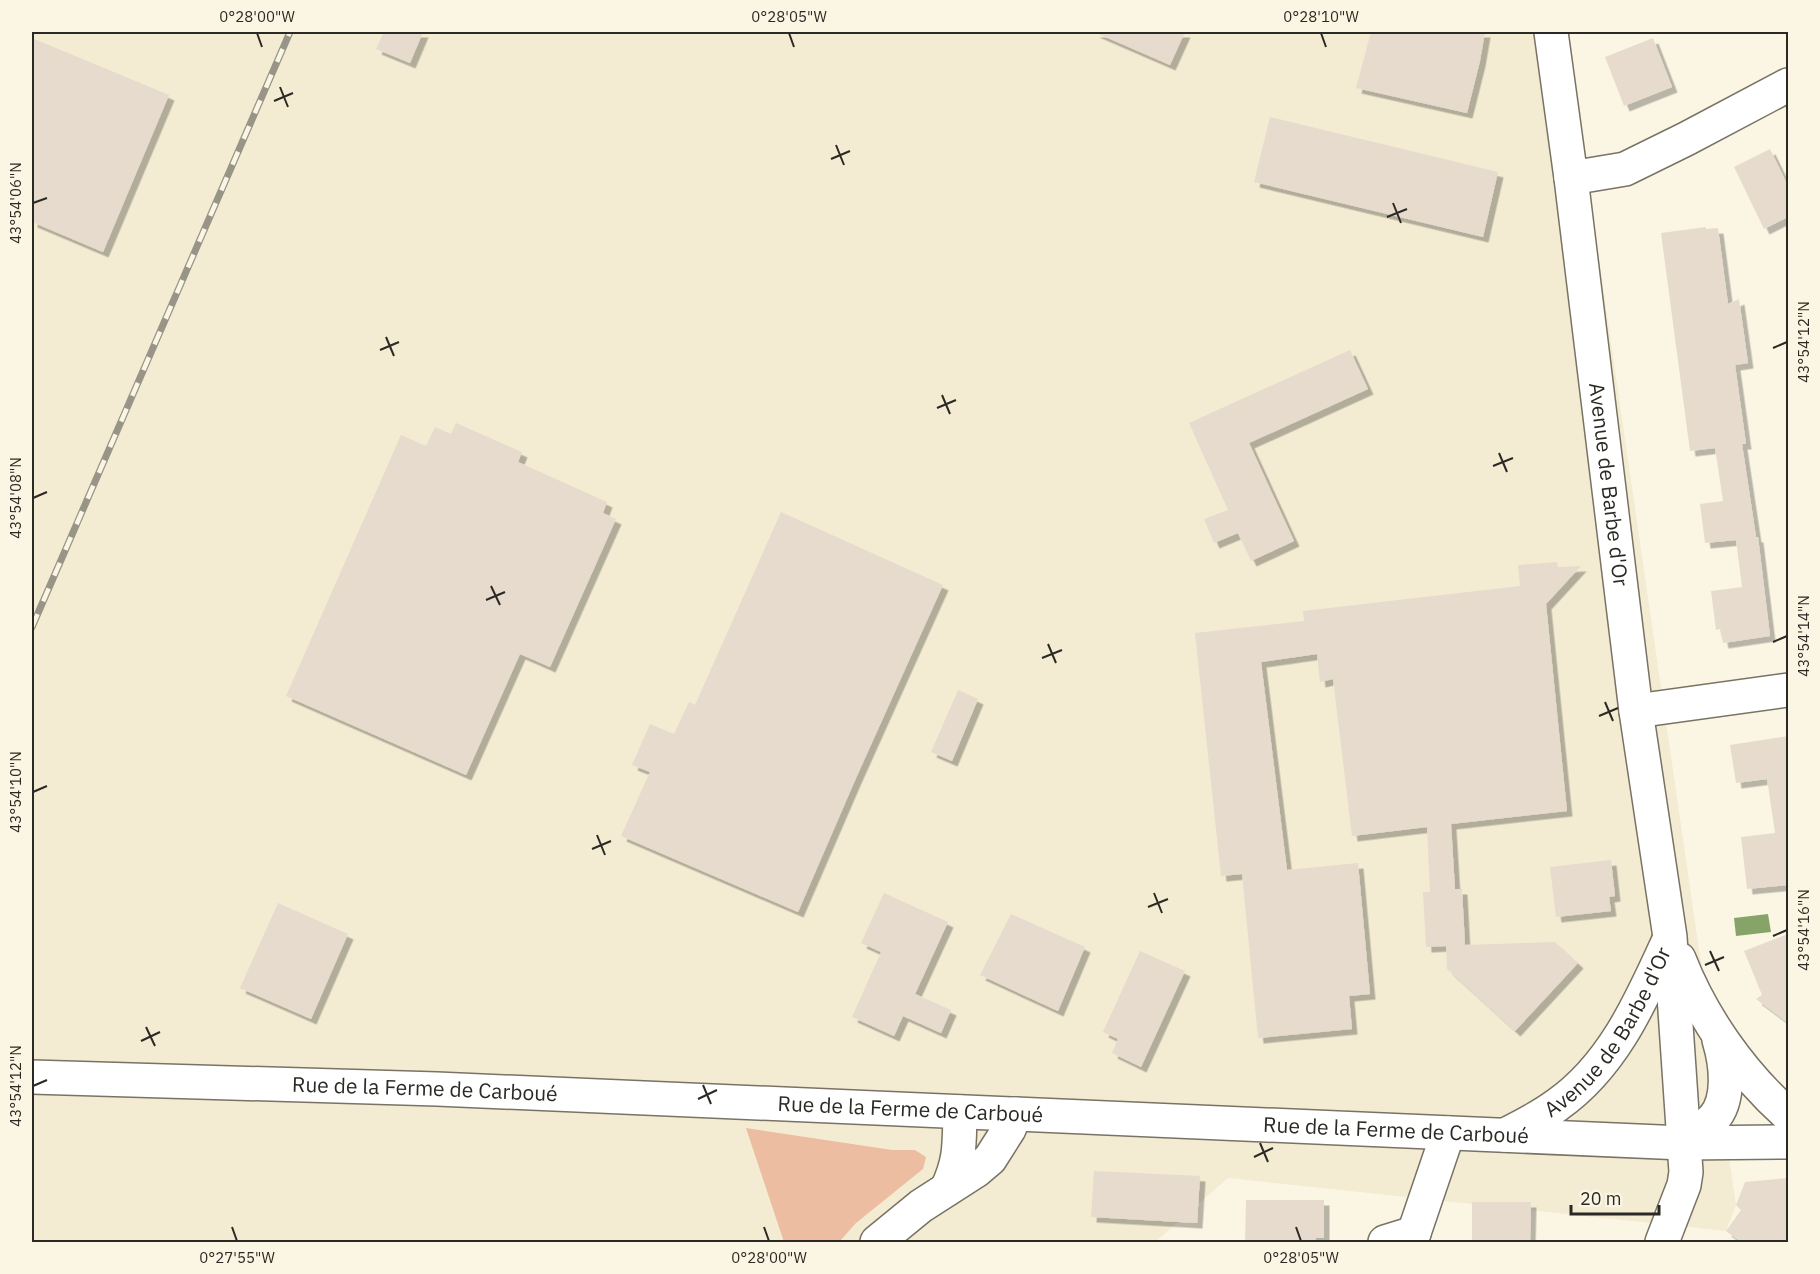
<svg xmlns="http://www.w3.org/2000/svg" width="1820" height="1274" font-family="'IBM Plex Sans',sans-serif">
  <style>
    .built { fill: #f3ebd2 }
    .green { fill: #ecbda0 }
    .water { fill: #87a468 }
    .building { fill: #e7dbcd; filter: url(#shadow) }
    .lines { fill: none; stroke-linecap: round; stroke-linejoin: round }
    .minor-casing { stroke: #787364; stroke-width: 36 }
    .minor { stroke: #fff; stroke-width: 33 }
    .rail-casing { stroke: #989588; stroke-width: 7 }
    .rail { stroke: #fbf6e4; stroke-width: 4.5; stroke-dasharray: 14; stroke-linecap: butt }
    .ticks { fill: none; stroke: #2b2923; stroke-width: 2 }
    .labels { text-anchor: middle; stroke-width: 4.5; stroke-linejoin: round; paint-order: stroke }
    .street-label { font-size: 21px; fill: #2b2923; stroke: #fbf6e4 }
    .neatline { fill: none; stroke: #2b2923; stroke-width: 2 }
    .ticks-label { font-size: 15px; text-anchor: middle; fill: #2b2923 }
  </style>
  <defs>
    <filter id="shadow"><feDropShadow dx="5.5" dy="5.5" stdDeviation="0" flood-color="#0004"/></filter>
  </defs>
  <rect width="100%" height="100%" fill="#fbf6e4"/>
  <path class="built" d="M 32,32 L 1566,32 L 1736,1205 L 1726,1231 L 1228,1178 L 1155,1242 L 32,1242 Z"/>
  <path class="green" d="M 746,1128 L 892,1150 L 915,1150 L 926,1157 L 923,1169 L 856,1223 L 839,1242 L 784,1242 Z"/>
  <path class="water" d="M 1768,914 L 1771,932 L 1736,936 L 1734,918 Z"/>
  <path class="building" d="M 384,32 L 423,32 L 410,63 L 376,49 Z
    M 1094,32 L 1185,32 L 1170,65 Z
    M 1371,32 L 1485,32 L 1480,61 L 1467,113 L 1356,88 Z
    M 32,38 L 169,95 L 103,252 L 32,222 Z
    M 1653,38 L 1672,87 L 1624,106 L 1605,57 Z
    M 1270,117 L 1498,172 L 1483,237 L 1254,182 Z
    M 1770,149 L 1788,186 L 1788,217 L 1764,229 L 1734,167 Z
    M 1706,227 L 1706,229 L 1718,228 L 1728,304 L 1739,299 L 1748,363 L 1735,365 L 1746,444 L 1742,444 L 1756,537 L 1758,537 L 1770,636 L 1723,643 L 1720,629 L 1716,630 L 1711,591 L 1742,587 L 1736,540 L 1705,543 L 1700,504 L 1723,501 L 1715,448 L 1690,451 L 1661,233 Z
    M 1350,350 L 1368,389 L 1249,443 L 1294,541 L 1251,561 L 1238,533 L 1214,543 L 1204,519 L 1228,510 L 1189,423 Z
    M 456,423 L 522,452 L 518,462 L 607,502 L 603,513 L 616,519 L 550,667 L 520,654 L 466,775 L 286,696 L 401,435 L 426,446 L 435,427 L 451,434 Z
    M 781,512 L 943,585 L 856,778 L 798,912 L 621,836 L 650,772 L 632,765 L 650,724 L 674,734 L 689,702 L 695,705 Z
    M 1557,562 L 1558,567 L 1581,566 L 1546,604 L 1567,811 L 1451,824 L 1455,889 L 1462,889 L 1465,945 L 1555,942 L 1578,963 L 1515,1031 L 1447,969 L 1446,946 L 1426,947 L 1423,892 L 1430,892 L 1427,827 L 1352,836 L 1333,679 L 1320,682 L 1317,654 L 1261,662 L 1287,870 L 1358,863 L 1370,994 L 1349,996 L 1352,1029 L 1258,1038 L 1242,874 L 1221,876 L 1195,633 L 1304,621 L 1303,611 L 1520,586 L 1518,565 Z
    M 958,690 L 978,699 L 952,761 L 931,752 Z
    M 1788,736 L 1788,885 L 1747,889 L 1741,837 L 1775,833 L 1767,779 L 1736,783 L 1730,745 Z
    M 1611,860 L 1615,896 L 1609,897 L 1611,911 L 1556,917 L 1550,867 Z
    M 884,893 L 948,922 L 915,994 L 951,1010 L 941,1033 L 903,1016 L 894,1036 L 852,1017 L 881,952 L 861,943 Z
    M 278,903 L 348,934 L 311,1019 L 240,988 Z
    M 1011,914 L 1085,947 L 1058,1011 L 980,975 Z
    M 1788,934 L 1788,1023 L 1756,999 L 1762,995 L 1744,951 Z
    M 1140,951 L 1185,971 L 1141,1067 L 1112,1053 L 1118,1039 L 1103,1032 Z
    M 1094,1171 L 1200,1176 L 1197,1223 L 1091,1217 Z
    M 1788,1178 L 1788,1242 L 1741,1242 L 1726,1231 L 1741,1210 L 1736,1205 L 1745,1182 Z
    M 1246,1200 L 1324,1200 L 1324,1238 L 1316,1238 L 1316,1242 L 1245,1242 Z
    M 1472,1202 L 1531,1202 L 1530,1242 L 1472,1242 Z"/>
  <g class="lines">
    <defs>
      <g id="minor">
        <path id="s1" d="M 1551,32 L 1571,178 L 1636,711 L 1670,937 L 1686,1172 L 1684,1185 L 1662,1242"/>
        <path d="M 1571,178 L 1625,169 L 1686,139 L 1788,85"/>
        <path d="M 1636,711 L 1788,690"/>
        <path d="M 1679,959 C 1702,1018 1741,1073 1788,1115"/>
        <path id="s2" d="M 32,1077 L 437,1089 L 1683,1143 L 1788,1142"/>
        <path id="s3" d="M 1505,1135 C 1523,1126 1541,1117 1557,1105 C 1613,1066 1641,1001 1668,942"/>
        <path d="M 1683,1143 C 1693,1135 1704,1128 1713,1119 C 1731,1100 1726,1063 1719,1040"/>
        <path d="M 947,1189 C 961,1159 959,1144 960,1112"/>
        <path d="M 1414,1233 L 1448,1133"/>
        <path d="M 877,1242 L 921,1206 L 977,1170 L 990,1159 L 1009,1129 L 1015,1114"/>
        <path d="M 1385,1242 L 1414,1233"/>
      </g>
    </defs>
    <use href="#minor" class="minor-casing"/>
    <use href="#minor" class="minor"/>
    <defs>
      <path id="rail" d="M 32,627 L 290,32"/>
    </defs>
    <use href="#rail" class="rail-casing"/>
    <use href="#rail" class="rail"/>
  </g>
  <path class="ticks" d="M 257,33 L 262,47M 789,33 L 794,47M 1321,33 L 1326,47M 280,87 L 288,107M 274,101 L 293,93M 836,145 L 844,165M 831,159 L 850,151M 33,203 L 47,198M 1393,203 L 1401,223M 1387,217 L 1407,209M 386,337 L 394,356M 1773,348 L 1787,342M 380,350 L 399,342M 942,395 L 950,414M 937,408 L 956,400M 1499,453 L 1507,472M 1493,466 L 1513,458M 33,498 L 47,492M 491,586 L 500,605M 486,600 L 505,592M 1773,642 L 1787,636M 1048,644 L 1056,663M 1042,658 L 1062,650M 1605,702 L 1613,721M 1599,716 L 1618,708M 33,792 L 47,786M 597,835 L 605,855M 592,849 L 611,841M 1154,893 L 1162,913M 1148,907 L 1168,899M 1773,936 L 1787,930M 1710,951 L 1719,971M 1705,965 L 1724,957M 146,1027 L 155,1046M 141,1041 L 160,1032M 703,1085 L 711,1104M 33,1086 L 47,1080M 698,1099 L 717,1090M 1260,1143 L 1268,1162M 1254,1157 L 1273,1148M 232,1227 L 237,1241M 764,1227 L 769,1241M 1296,1227 L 1301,1241"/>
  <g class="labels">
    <g class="street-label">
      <text dy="7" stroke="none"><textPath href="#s1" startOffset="456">Avenue de Barbe d'Or</textPath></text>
      <text dy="7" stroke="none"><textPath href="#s3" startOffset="150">Avenue de Barbe d'Or</textPath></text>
      <text dy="7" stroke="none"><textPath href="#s2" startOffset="393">Rue de la Ferme de Carboué</textPath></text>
      <text dy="7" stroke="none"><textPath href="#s2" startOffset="879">Rue de la Ferme de Carboué</textPath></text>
      <text dy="7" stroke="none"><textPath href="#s2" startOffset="1365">Rue de la Ferme de Carboué</textPath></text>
    </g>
  </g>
  <rect width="1820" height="1274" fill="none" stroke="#fbf6e4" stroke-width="66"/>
  <path d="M1571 1205v9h88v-9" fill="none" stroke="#2b2923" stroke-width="3"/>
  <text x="1580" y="1205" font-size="18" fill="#2b2923" stroke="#fbf6e4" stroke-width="4.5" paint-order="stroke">20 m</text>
  <rect x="33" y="33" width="1754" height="1208" class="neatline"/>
  <g class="ticks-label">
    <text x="257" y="22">0°28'00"W</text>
    <text x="789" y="22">0°28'05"W</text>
    <text x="1321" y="22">0°28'10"W</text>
    <text transform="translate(16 203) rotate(-90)" y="5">43°54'06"N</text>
    <text transform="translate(1804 342) rotate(-90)" y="5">43°54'12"N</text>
    <text transform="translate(16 498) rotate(-90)" y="5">43°54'08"N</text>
    <text transform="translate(1804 636) rotate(-90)" y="5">43°54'14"N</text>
    <text transform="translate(16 792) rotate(-90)" y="5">43°54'10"N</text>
    <text transform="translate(1804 930) rotate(-90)" y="5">43°54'16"N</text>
    <text transform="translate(16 1086) rotate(-90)" y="5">43°54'12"N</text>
    <text x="237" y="1263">0°27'55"W</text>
    <text x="769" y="1263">0°28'00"W</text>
    <text x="1301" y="1263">0°28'05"W</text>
  </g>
</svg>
